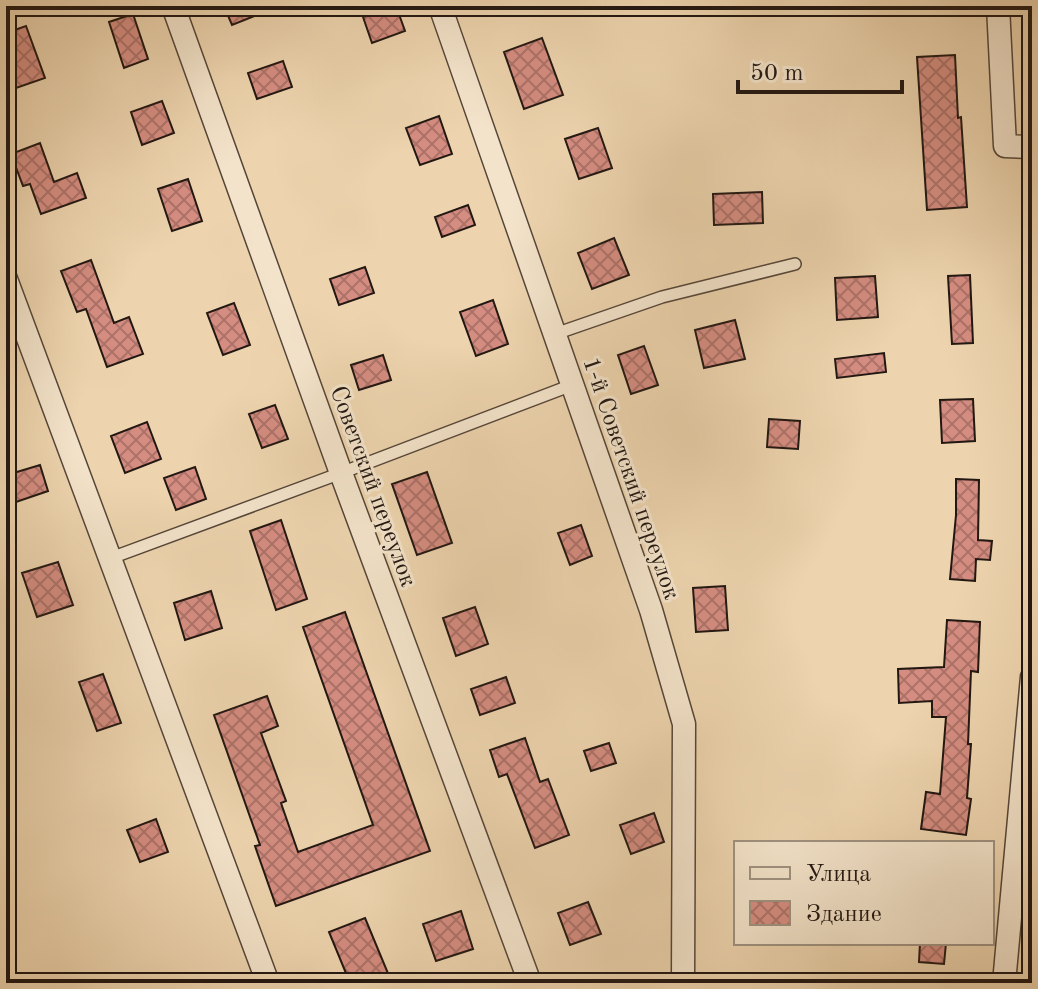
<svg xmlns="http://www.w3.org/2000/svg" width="1038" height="989" font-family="'Old Standard TT',serif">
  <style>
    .building { fill: url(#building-cross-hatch); stroke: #221712; stroke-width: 2 }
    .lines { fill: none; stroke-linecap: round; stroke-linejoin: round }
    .lane-casing { stroke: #554639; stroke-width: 14 }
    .street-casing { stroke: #554639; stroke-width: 25 }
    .lane { stroke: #f3e3ca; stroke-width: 11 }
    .street { stroke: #f3e3ca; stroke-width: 22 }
    .labels { text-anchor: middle; stroke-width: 6; stroke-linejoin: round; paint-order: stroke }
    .street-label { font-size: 24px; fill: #221712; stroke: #f3e3ca }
  </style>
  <defs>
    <pattern id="building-cross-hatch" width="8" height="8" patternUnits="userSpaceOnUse" patternTransform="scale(2)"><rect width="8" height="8" fill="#d58d81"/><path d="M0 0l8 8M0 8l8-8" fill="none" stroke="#ac7268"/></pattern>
  </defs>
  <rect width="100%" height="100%" fill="#edd4ae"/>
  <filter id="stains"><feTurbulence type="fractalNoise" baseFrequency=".0025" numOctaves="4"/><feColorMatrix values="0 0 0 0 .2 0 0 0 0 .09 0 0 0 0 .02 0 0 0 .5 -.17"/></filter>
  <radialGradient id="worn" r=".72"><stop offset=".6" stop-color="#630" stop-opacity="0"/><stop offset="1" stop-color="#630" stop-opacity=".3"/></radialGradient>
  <path class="building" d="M 224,6 L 277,6 L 277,7 L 232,25 Z
    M 396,6 L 405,31 L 372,43 L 363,17 Z
    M 133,14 L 148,59 L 124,68 L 109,22 Z
    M 26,26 L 45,78 L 16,88 L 6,60 L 6,33 Z
    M 542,38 L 563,95 L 524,109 L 504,52 Z
    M 955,55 L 958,118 L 961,117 L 967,207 L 927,210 L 917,57 Z
    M 283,61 L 292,87 L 257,99 L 248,73 Z
    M 162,101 L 174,133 L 142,145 L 131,112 Z
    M 439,116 L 452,154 L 420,165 L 406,128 Z
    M 598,128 L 612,168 L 579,179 L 565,139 Z
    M 40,143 L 54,182 L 77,173 L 86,198 L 41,214 L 30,184 L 23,186 L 11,154 Z
    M 188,179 L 202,221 L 172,231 L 158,189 Z
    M 762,192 L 763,223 L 714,225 L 713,194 Z
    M 468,205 L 475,225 L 442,237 L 435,217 Z
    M 614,238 L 629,275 L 592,289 L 578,253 Z
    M 91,260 L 114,323 L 129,317 L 143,354 L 107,367 L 86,309 L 77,312 L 61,271 Z
    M 365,267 L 374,293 L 339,305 L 330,279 Z
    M 970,275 L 973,343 L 952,344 L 948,276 Z
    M 875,276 L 878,317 L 837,320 L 835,278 Z
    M 493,300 L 508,344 L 476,356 L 460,312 Z
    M 234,303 L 250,345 L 223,355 L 207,313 Z
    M 735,320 L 745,359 L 704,368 L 695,330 Z
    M 644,346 L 658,385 L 631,394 L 618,355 Z
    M 884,353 L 886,372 L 837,378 L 835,359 Z
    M 383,355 L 391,380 L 359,390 L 351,365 Z
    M 973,399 L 975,441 L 942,443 L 940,400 Z
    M 275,405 L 288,439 L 262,448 L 249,414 Z
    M 769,419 L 800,421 L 798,449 L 767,447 Z
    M 147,422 L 161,459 L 125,473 L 111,436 Z
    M 40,465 L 48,491 L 16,502 L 7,475 Z
    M 195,467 L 206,499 L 176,510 L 164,478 Z
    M 427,472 L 452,543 L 417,555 L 392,484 Z
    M 956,479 L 979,480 L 978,540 L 992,541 L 990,560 L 976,559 L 975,581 L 950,579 L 956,515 Z
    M 281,520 L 307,599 L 276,610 L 250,531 Z
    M 581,525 L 592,556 L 570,565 L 558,533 Z
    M 58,562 L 73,605 L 37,617 L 22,573 Z
    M 725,586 L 728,630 L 696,632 L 693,588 Z
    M 211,591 L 222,628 L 185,640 L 174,603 Z
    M 475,607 L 488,644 L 456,656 L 443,618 Z
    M 345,612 L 430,851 L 276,906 L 255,846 L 260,845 L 214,715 L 267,696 L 278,726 L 261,733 L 286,801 L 281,803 L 298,852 L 373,825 L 303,627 Z
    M 947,620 L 980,622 L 978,672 L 971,671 L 968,744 L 971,744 L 967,798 L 971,799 L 966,835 L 921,829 L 926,792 L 940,794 L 946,717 L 932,717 L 932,701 L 899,703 L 898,669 L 944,667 Z
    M 103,674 L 121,723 L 97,731 L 79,682 Z
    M 506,677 L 515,703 L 480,715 L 471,689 Z
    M 525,738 L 540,782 L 548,779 L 569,835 L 535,848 L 507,774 L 499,777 L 490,750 Z
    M 609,743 L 616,763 L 591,771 L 584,751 Z
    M 654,813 L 664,842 L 631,854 L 620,825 Z
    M 156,819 L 168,852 L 140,862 L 127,830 Z
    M 588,902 L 601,934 L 570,945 L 558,913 Z
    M 461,911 L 473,949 L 436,961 L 423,924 Z
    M 365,918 L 392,983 L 350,983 L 329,932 Z
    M 920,943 L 946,943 L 944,964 L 919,962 Z"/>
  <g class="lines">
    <defs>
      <path id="lane" d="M 555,334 L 662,297 L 795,264
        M 111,558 L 341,473 L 572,385"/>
      <path id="street" d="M 173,6 L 341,473 L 530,983
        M 440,6 L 651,610 L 684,724 L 683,983
        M 998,6 L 1005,146 L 1032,147
        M 6,279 L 268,983
        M 1004,983 L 1032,677"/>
    </defs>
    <use href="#lane" class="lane-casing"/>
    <use href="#street" class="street-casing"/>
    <use href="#lane" class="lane"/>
    <use href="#street" class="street"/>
  </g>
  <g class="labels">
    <g class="street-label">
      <text transform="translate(632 478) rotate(71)" y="8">1-й Советский переулок</text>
      <text transform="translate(374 486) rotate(70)" y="8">Советский переулок</text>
    </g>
  </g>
  <rect width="1038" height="989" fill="none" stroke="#edd4ae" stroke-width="32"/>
  <rect x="8" y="8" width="1022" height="973" fill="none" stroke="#221712" stroke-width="4"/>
  <rect x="16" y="16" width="1006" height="957" fill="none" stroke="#221712" stroke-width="2"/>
  <rect x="734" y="841" width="260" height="104" fill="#f3e3ca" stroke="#9f9180" stroke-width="2"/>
  <rect x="750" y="867" width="40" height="12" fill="#f3e3ca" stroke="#9f9180" stroke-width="2"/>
  <text x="806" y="881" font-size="24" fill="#221712">Улица</text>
  <rect x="750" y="901" width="40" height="24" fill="url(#building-cross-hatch)" stroke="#9f9180" stroke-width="2"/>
  <text x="806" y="921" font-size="24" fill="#221712">Здание</text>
  <path d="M738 80v12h164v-12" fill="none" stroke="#221712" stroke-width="4"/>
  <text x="750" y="80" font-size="24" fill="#221712" stroke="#f3e3ca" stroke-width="6" paint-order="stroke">50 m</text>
  <rect width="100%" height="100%" filter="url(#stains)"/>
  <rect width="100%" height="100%" fill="url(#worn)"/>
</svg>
